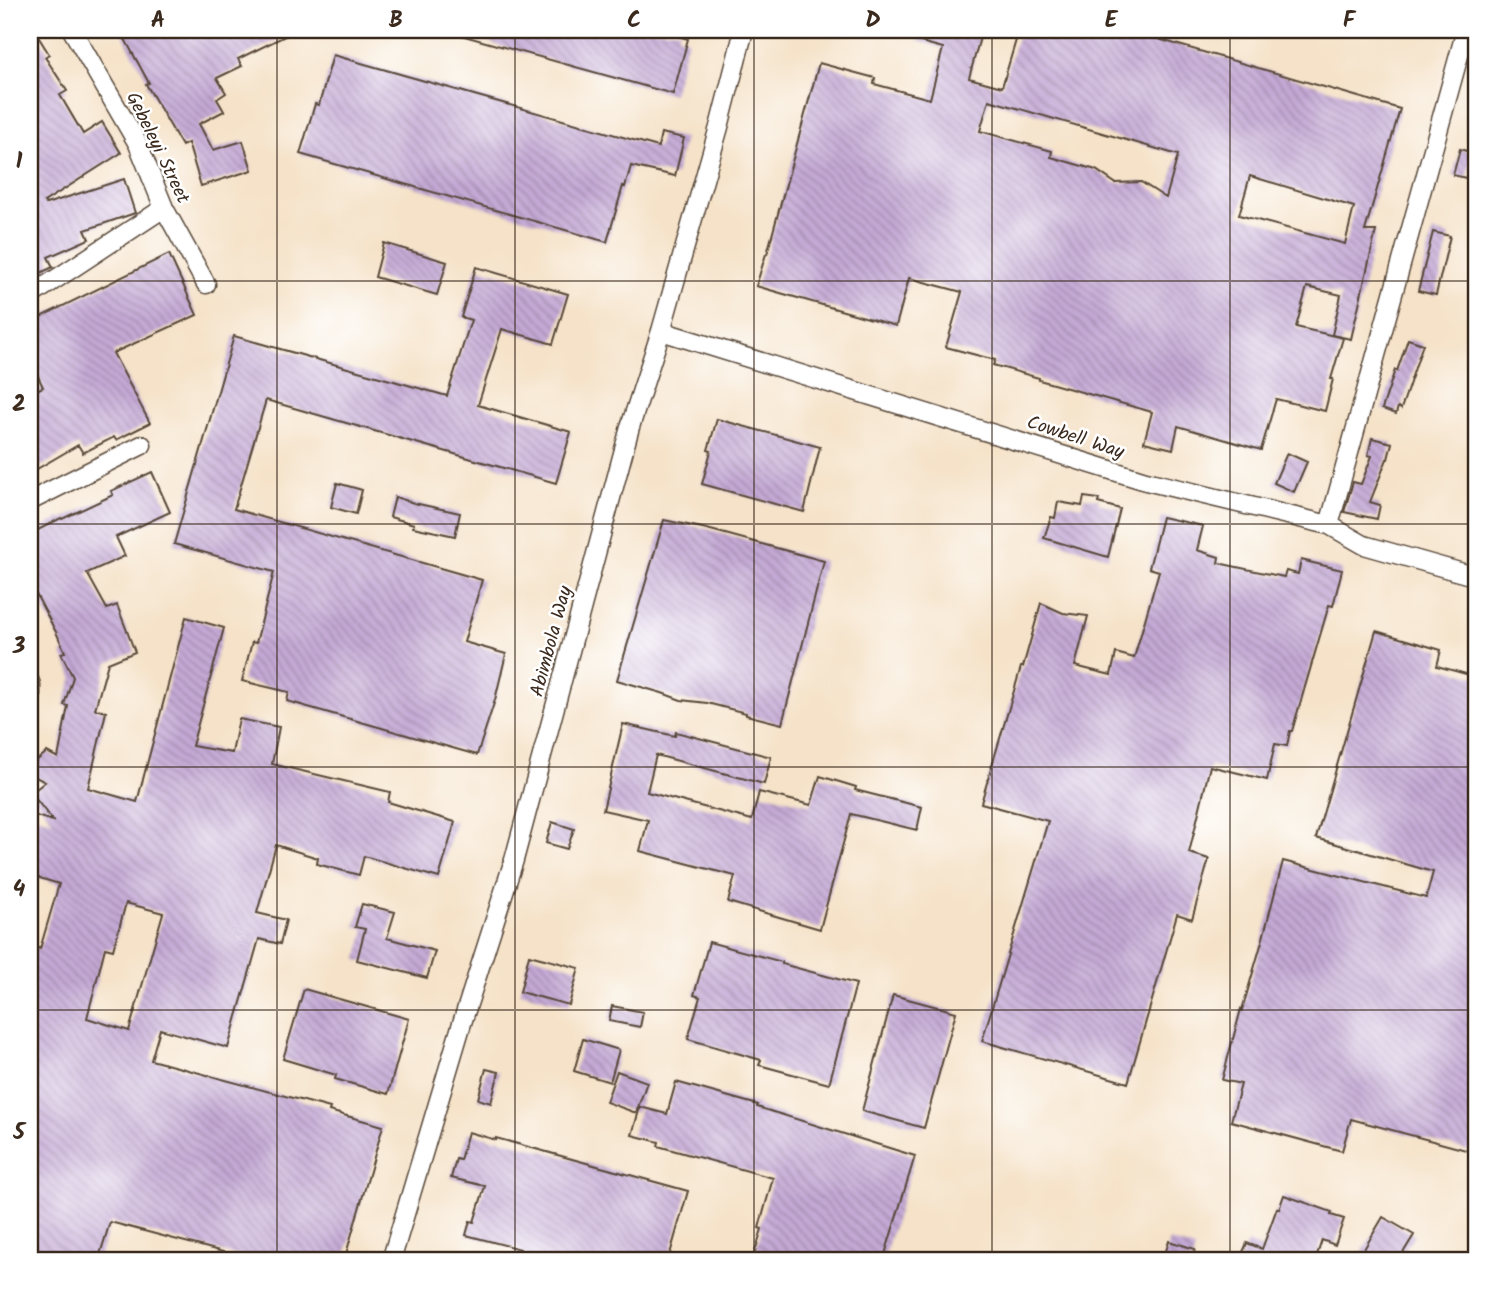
<svg xmlns="http://www.w3.org/2000/svg" width="1507" height="1291" font-family="Kalam,sans-serif">
  <style>
    .building { fill: url(#building-back-hatch); fill-rule: evenodd }
    .lines { fill: none; stroke-linecap: round; stroke-linejoin: round }
    .minor-casing { stroke: #574638; stroke-width: 21 }
    .minor { stroke: #fff; stroke-width: 18 }
    .grid { fill: none; stroke: #3b2a1e; stroke-width: 2; stroke-opacity: 0.55 }
    .labels { text-anchor: middle; stroke-width: 5; stroke-linejoin: round; paint-order: stroke }
    .street-label { font-size: 19px; fill: #3b2a1e; stroke: #fff }
    .neatline { fill: none; stroke: #3b2a1e; stroke-width: 2.5 }
    .grid-label { font-size: 23px; text-anchor: middle; font-weight: bold; fill: #3b2a1e }
  </style>
  <defs>
    <pattern id="building-back-hatch" width="6" height="6" patternUnits="userSpaceOnUse" patternTransform="scale(1.75)"><rect width="6" height="6" fill="#c4a9d5"/><path d="M-1 5l2 2M0 0l6 6M5-1l2 2" fill="none" stroke="#a08aac"/></pattern>
  </defs>
  <rect width="100%" height="100%" fill="#fff"/>
  <filter id="ink" filterUnits="userSpaceOnUse"><feTurbulence type="fractalNoise" baseFrequency=".0143" numOctaves="2"/><feDisplacementMap in="SourceGraphic" scale="14" xChannelSelector="R" yChannelSelector="G"/><feConvolveMatrix kernelMatrix="1 2 1 2 8 2 1 2 1" color-interpolation-filters="sRGB"/></filter>
  <filter id="wash" filterUnits="userSpaceOnUse"><feTurbulence type="fractalNoise" baseFrequency=".00686" numOctaves="4" result="noise"/><feDisplacementMap in="SourceGraphic" scale="28" xChannelSelector="R" yChannelSelector="G"/><feGaussianBlur stdDeviation="1.57" result="paint"/><feColorMatrix in="noise" values="0 0 0 0 0 0 0 0 0 0 0 0 0 0 0 0 0 1.4 0 .05"/><feComposite in="paint" operator="in"/></filter>
  <g filter="url(#wash)">
    <rect width="100%" height="100%" fill="#f5e2c8"/>
    <g id="blocks">
      <path class="building" d="M 30,30 L 34,30 L 49,54 L 45,57 L 67,91 L 60,95 L 83,134 L 102,122 L 121,153 L 44,202 L 46,204 L 124,179 L 135,213 L 85,230 L 89,239 L 48,257 L 53,267 L 30,278 Z
        M 120,30 L 297,30 L 238,59 L 242,66 L 217,78 L 226,93 L 217,99 L 224,111 L 199,124 L 213,150 L 243,141 L 252,170 L 201,186 L 188,143 L 182,146 L 146,84 L 149,83 Z
        M 457,30 L 680,30 L 678,36 L 688,39 L 673,94 L 457,34 Z
        M 920,30 L 982,30 L 969,78 L 1002,87 L 1019,30 L 1127,30 L 1400,109 L 1365,231 L 1376,231 L 1351,339 L 1332,335 L 1341,295 L 1307,287 L 1296,327 L 1343,338 L 1331,379 L 1333,379 L 1325,411 L 1276,399 L 1261,450 L 1178,426 L 1173,449 L 1144,442 L 1152,412 L 1039,380 L 1039,378 L 993,365 L 995,360 L 946,347 L 962,292 L 909,278 L 896,326 L 756,286 L 766,254 L 767,254 L 819,63 L 875,78 L 874,84 L 930,99 L 943,48 L 917,41 ZM 989,100 L 1178,155 L 1166,198 L 1141,182 L 1115,183 L 1096,170 L 1051,157 L 1052,151 L 980,131 ZM 1250,176 L 1354,207 L 1345,244 L 1239,215 Z
        M 333,55 L 658,147 L 661,133 L 684,138 L 675,176 L 631,166 L 625,187 L 623,186 L 607,242 L 300,154 L 315,104 L 319,105 Z
        M 1460,149 L 1473,153 L 1466,178 L 1453,175 Z
        M 1433,232 L 1450,236 L 1436,295 L 1418,291 Z
        M 384,243 L 447,262 L 437,295 L 375,277 Z
        M 169,254 L 197,315 L 113,353 L 150,423 L 116,440 L 114,437 L 83,453 L 78,445 L 30,473 L 30,393 L 43,387 L 30,359 L 30,322 Z
        M 476,267 L 568,294 L 553,344 L 502,329 L 478,405 L 571,432 L 556,483 L 266,400 L 234,509 L 482,580 L 464,642 L 506,654 L 495,700 L 477,755 L 287,701 L 289,692 L 242,681 L 252,642 L 256,643 L 274,572 L 174,544 L 234,336 L 447,396 L 471,320 L 461,317 Z
        M 1408,339 L 1423,344 L 1401,409 L 1398,407 L 1396,414 L 1382,409 L 1395,370 L 1397,371 Z
        M 717,419 L 820,447 L 804,512 L 702,484 L 711,451 L 708,450 Z
        M 1372,438 L 1392,443 L 1388,459 L 1387,459 L 1370,502 L 1380,505 L 1377,519 L 1344,512 L 1353,482 L 1361,484 L 1372,456 L 1368,455 Z
        M 1287,453 L 1307,462 L 1294,492 L 1274,483 Z
        M 152,472 L 170,512 L 116,537 L 125,556 L 87,573 L 107,609 L 117,605 L 135,652 L 108,663 L 95,709 L 106,712 L 88,788 L 137,802 L 186,617 L 224,628 L 192,746 L 232,753 L 239,719 L 279,727 L 272,764 L 390,792 L 388,802 L 455,822 L 439,878 L 364,856 L 359,875 L 317,864 L 318,858 L 276,845 L 257,913 L 286,920 L 280,944 L 259,939 L 228,1048 L 160,1029 L 151,1060 L 330,1108 L 329,1111 L 383,1126 L 344,1261 L 257,1261 L 110,1222 L 98,1261 L 30,1261 L 30,945 L 40,949 L 59,884 L 30,875 L 30,814 L 53,821 L 31,793 L 45,782 L 30,774 L 30,766 L 47,752 L 58,758 L 68,706 L 64,705 L 73,677 L 61,653 L 65,652 L 57,634 L 30,583 L 30,534 L 61,518 L 62,519 L 113,495 L 111,491 ZM 126,903 L 163,913 L 129,1031 L 87,1018 L 105,948 L 113,950 Z
        M 337,483 L 362,490 L 356,514 L 331,507 Z
        M 395,497 L 414,503 L 460,513 L 455,536 L 413,527 L 414,524 L 390,517 Z
        M 1084,497 L 1099,499 L 1098,503 L 1120,509 L 1108,557 L 1044,538 L 1051,517 L 1055,518 L 1058,502 L 1082,506 Z
        M 1162,517 L 1203,526 L 1197,550 L 1219,557 L 1218,563 L 1284,577 L 1286,571 L 1298,574 L 1301,560 L 1342,570 L 1333,606 L 1329,605 L 1292,731 L 1290,731 L 1287,746 L 1275,744 L 1267,780 L 1210,766 L 1189,853 L 1209,859 L 1192,919 L 1177,914 L 1128,1083 L 982,1041 L 1048,821 L 981,803 L 1021,667 L 1023,667 L 1041,603 L 1063,613 L 1088,616 L 1075,666 L 1111,675 L 1116,653 L 1134,658 L 1159,571 L 1149,568 Z
        M 664,520 L 707,529 L 824,561 L 782,724 L 746,715 L 746,713 L 707,703 L 681,700 L 662,693 L 617,680 Z
        M 1376,631 L 1441,650 L 1437,666 L 1477,677 L 1477,1153 L 1351,1119 L 1342,1151 L 1231,1121 L 1241,1084 L 1222,1080 L 1241,1009 L 1242,1010 L 1263,938 L 1283,861 L 1426,898 L 1433,872 L 1316,838 Z
        M 623,724 L 675,736 L 676,732 L 771,757 L 764,784 L 656,755 L 647,792 L 752,820 L 759,792 L 811,805 L 820,776 L 856,787 L 855,790 L 922,807 L 917,830 L 851,814 L 820,929 L 728,902 L 735,876 L 640,851 L 648,820 L 603,810 Z
        M 552,822 L 574,829 L 567,849 L 546,843 Z
        M 362,904 L 395,912 L 387,938 L 435,951 L 427,978 L 357,960 L 365,929 L 355,927 Z
        M 709,942 L 782,962 L 782,964 L 856,984 L 829,1084 L 759,1065 L 761,1060 L 688,1039 L 700,997 L 694,995 Z
        M 529,955 L 579,968 L 569,1005 L 520,992 Z
        M 304,989 L 409,1019 L 388,1094 L 335,1079 L 336,1075 L 283,1059 Z
        M 893,995 L 956,1012 L 924,1128 L 862,1111 Z
        M 612,1006 L 643,1012 L 640,1027 L 609,1021 Z
        M 583,1039 L 619,1050 L 610,1082 L 574,1071 Z
        M 486,1069 L 499,1072 L 491,1103 L 478,1099 Z
        M 617,1071 L 647,1082 L 636,1113 L 606,1102 Z
        M 676,1082 L 758,1105 L 757,1107 L 915,1156 L 883,1261 L 752,1261 L 762,1229 L 759,1228 L 773,1178 L 658,1146 L 659,1142 L 632,1135 L 640,1107 L 667,1114 Z
        M 468,1132 L 496,1140 L 496,1138 L 688,1191 L 668,1261 L 516,1261 L 520,1249 L 466,1235 L 470,1221 L 474,1222 L 485,1186 L 451,1178 L 456,1159 L 460,1160 Z
        M 1284,1195 L 1332,1212 L 1331,1215 L 1344,1219 L 1335,1245 L 1322,1240 L 1315,1261 L 1239,1261 L 1247,1243 L 1262,1249 L 1277,1208 L 1279,1209 Z
        M 1383,1217 L 1414,1235 L 1398,1261 L 1357,1261 Z
        M 1169,1241 L 1195,1249 L 1192,1261 L 1163,1261 Z"/>
    </g>
  </g>
  <g filter="url(#ink)">
    <use href="#blocks" fill-opacity="0" stroke="#574638" stroke-width="2"/>
    <g class="lines">
      <defs>
        <path id="minor" d="M 72,30 L 138,144 L 164,208 L 206,284
          M 30,296 L 164,208
          M 661,331 L 1146,481 L 1329,525 L 1364,545 L 1477,577
          M 30,501 L 142,445
          M 1329,525 L 1466,30
          M 30,682 L 31,685 L 30,723
          M 391,1261 L 462,1023 L 514,860 L 630,427 L 661,331 L 719,127 L 744,30"/>
      </defs>
      <use href="#minor" class="minor-casing"/>
      <use href="#minor" class="minor"/>
    </g>
  </g>
  <path class="grid" d="M 277,30 L 277,1261M 515,30 L 515,1261M 754,30 L 754,1261M 992,30 L 992,1261M 1230,30 L 1230,1261M 30,281 L 1477,281M 30,524 L 1477,524M 30,767 L 1477,767M 30,1010 L 1477,1010"/>
  <g class="labels">
    <g class="street-label">
      <text transform="translate(159 147) rotate(64)" y="7">Gebeleyi Street</text>
      <text transform="translate(1076 436) rotate(18)" y="7">Cowbell Way</text>
      <text transform="translate(550 641) rotate(-75)" y="7">Abimbola Way</text>
    </g>
  </g>
  <rect width="1507" height="1291" fill="none" stroke="#fff" stroke-width="77"/>
  <rect x="38" y="38" width="1430" height="1214" class="neatline"/>
  <g class="grid-label">
    <text x="158" y="27">A</text>
    <text x="396" y="27">B</text>
    <text x="634" y="27">C</text>
    <text x="873" y="27">D</text>
    <text x="1111" y="27">E</text>
    <text x="1349" y="27">F</text>
    <text x="19" y="168">1</text>
    <text x="19" y="411">2</text>
    <text x="19" y="653">3</text>
    <text x="19" y="896">4</text>
    <text x="19" y="1139">5</text>
  </g>
</svg>
